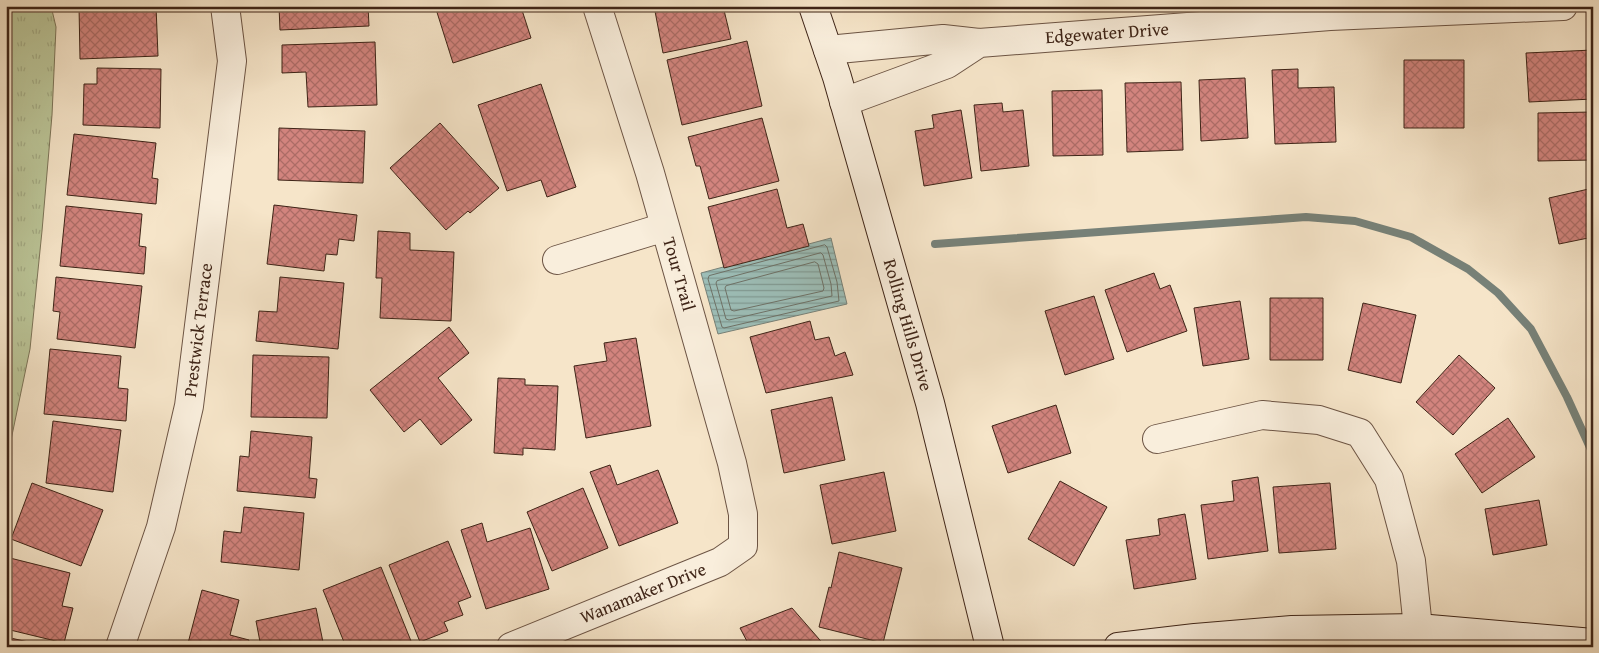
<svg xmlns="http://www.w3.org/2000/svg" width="1599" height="653" font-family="'Gentium Book Plus',serif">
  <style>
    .grass { fill: url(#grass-tufts); stroke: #7c7458 }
    .water { fill: url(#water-rules); stroke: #778178 }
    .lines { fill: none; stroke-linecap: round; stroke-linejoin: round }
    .shore { stroke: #6e7268; stroke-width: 1 }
    .stream { stroke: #778178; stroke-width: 8 }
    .building { fill: url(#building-cross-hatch); stroke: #3e2417 }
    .street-casing { stroke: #6c5444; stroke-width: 30 }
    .secondary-casing { stroke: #3e2417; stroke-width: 30 }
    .street { stroke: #f9eedc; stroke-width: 28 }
    .secondary { stroke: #f9eedc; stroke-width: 28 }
    .labels { text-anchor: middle; stroke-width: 4.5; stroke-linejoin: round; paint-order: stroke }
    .street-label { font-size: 18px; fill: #3e2417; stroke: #f9eedc }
  </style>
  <defs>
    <pattern id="grass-tufts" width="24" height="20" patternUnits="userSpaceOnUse" patternTransform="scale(1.25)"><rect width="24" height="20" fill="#bbc598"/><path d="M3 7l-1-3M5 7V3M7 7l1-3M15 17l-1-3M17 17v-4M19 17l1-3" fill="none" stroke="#a2a982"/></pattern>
    <pattern id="water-rules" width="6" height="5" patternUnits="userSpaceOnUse" patternTransform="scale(1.25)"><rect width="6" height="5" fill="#9dbfb9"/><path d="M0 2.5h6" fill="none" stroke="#819b95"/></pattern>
    <pattern id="building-cross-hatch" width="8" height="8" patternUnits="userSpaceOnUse" patternTransform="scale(1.25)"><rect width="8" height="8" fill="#d2847e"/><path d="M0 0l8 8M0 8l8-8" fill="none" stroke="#ac6c66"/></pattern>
  </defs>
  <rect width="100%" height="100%" fill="#f6e5c9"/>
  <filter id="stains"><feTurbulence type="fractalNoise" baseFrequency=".004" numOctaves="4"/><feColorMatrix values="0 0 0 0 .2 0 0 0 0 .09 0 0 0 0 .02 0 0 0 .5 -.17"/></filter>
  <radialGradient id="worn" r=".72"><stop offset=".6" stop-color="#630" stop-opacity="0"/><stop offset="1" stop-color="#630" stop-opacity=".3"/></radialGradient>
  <path class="grass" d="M 6,6 L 51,6 L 56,27 L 52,115 L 42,231 L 30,349 L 6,464 Z"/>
  <path class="water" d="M 831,238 L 847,304 L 718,334 L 701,273 Z"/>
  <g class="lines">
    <path class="shore" d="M 825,245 L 827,247 L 837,282 L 839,301 L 724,328 L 722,327 L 708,279 L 709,276 Z
      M 821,253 L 823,255 L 831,284 L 832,296 L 729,320 L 726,319 L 716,283 L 717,281 Z
      M 815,262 L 818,264 L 824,288 L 823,291 L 734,311 L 731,310 L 725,288 L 726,286 Z"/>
    <path class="stream" d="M 935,244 L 1306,217 L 1355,221 L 1411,237 L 1468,269 L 1498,293 L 1531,329 L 1567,397 L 1593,454"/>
  </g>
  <path class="building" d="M 79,6 L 156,6 L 158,56 L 80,59 Z
    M 279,6 L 368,6 L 369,26 L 280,30 Z
    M 435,6 L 511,6 L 513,10 L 521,7 L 531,38 L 453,63 Z
    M 654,6 L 723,6 L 731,39 L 663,53 Z
    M 747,41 L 762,106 L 682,125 L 667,60 Z
    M 375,42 L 377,105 L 308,107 L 306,72 L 282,73 L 282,45 Z
    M 1593,50 L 1593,99 L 1529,102 L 1526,53 Z
    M 1404,60 L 1464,60 L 1464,128 L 1404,128 Z
    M 97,68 L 161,69 L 160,128 L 83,125 L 84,84 L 97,84 Z
    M 1298,69 L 1298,88 L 1334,87 L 1336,142 L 1275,144 L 1272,70 Z
    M 1245,78 L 1248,138 L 1201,141 L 1199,80 Z
    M 1181,82 L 1183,150 L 1127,152 L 1125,83 Z
    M 541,84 L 576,187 L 547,197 L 541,180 L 507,191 L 478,105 Z
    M 1102,90 L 1103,155 L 1053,156 L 1052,91 Z
    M 1002,103 L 1003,112 L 1023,110 L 1029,166 L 981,171 L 974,105 Z
    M 961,110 L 972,178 L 924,186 L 915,131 L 934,128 L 932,115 Z
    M 1593,112 L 1593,160 L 1538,161 L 1538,113 Z
    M 762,118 L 779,181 L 709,199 L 700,166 L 696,166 L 688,137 Z
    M 440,123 L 499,188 L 470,213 L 468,211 L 446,230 L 390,168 Z
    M 279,128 L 365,131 L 363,183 L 278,180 Z
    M 74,134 L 156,143 L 152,178 L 158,179 L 156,204 L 67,195 Z
    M 1593,188 L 1593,237 L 1559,244 L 1549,198 Z
    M 777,189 L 787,228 L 803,224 L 809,246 L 724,268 L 708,207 Z
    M 274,205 L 357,215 L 354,241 L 339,239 L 337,255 L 326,254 L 324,271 L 267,264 Z
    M 66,206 L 142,214 L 139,246 L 146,247 L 144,274 L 60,266 Z
    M 378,231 L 410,233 L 410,250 L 454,252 L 451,321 L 380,318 L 382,278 L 376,278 Z
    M 1154,273 L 1160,289 L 1170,285 L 1187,331 L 1127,352 L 1105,290 Z
    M 56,277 L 142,286 L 135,348 L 57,339 L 60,312 L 53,311 Z
    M 280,277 L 344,283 L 338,349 L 256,341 L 259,311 L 277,312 Z
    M 1094,296 L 1114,359 L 1065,375 L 1045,311 Z
    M 1270,298 L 1323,298 L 1323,360 L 1270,360 Z
    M 1240,301 L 1249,359 L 1203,366 L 1194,308 Z
    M 1363,303 L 1416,315 L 1401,383 L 1348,370 Z
    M 810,321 L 815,340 L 829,337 L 835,356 L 845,352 L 853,375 L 766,393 L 750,337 Z
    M 449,327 L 469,353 L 438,378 L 472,420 L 441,445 L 420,419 L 404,432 L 370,390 Z
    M 636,338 L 651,426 L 586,438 L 574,366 L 607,361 L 604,343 Z
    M 50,349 L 121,356 L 118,388 L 128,389 L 126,421 L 44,414 Z
    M 253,355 L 329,357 L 327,418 L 251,417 Z
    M 1459,355 L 1495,388 L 1453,435 L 1416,402 Z
    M 498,378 L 525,379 L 525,385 L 558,386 L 555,450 L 523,448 L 523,455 L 494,453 Z
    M 832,397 L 845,460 L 784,473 L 771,410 Z
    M 1056,405 L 1071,453 L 1008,473 L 992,426 Z
    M 1508,418 L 1535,457 L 1482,493 L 1455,454 Z
    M 53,421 L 121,430 L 113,492 L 46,483 Z
    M 251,431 L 312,437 L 309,478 L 317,479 L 315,498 L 237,491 L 240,456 L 249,457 Z
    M 610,465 L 617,485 L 658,470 L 678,523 L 619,546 L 590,472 Z
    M 884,472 L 896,531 L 832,544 L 820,485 Z
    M 1258,477 L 1268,551 L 1208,559 L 1201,505 L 1234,501 L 1232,481 Z
    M 1060,481 L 1107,507 L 1074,566 L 1028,539 Z
    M 32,483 L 103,510 L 81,566 L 11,539 Z
    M 1330,483 L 1336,549 L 1279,553 L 1273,487 Z
    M 583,488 L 608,548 L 552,571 L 527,512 Z
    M 1539,500 L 1547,545 L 1493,555 L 1485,509 Z
    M 244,507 L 304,513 L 299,570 L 221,562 L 224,531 L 241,533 Z
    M 1185,514 L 1196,579 L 1134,589 L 1126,540 L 1160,535 L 1158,519 Z
    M 482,523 L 487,542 L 530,528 L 549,589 L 486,609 L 461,530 Z
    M 448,541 L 471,597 L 458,602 L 463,615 L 444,622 L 448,631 L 420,642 L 389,565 Z
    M 839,552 L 902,568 L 883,643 L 819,627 L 829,587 L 831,588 Z
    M 6,557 L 70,573 L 62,606 L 73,608 L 64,643 L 6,629 Z
    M 381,567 L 411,641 L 396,647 L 346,647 L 323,590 Z
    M 202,590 L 239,600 L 230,635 L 249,640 L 247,647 L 187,647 Z
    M 316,608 L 324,647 L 261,647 L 256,621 Z
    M 792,608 L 826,647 L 750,647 L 740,628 Z
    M 6,637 L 42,645 L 41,647 L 6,647 Z"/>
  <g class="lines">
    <defs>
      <path id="street" d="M 828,50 L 943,39 L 979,43 L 1330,16 L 1563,6
        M 844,102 L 947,64 L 979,43
        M 557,260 L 665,227
        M 1157,439 L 1262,415 L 1319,420 L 1360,433 L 1389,479 L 1411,561 L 1418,628
        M 120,647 L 161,527 L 189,406 L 232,61 L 225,6
        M 511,647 L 720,562 L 743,546 L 743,514 L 732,463 L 650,173 L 597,6"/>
      <path id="secondary" d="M 813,6 L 837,77 L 930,403 L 990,647
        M 1118,647 L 1195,638 L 1292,630 L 1418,628 L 1593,643"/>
    </defs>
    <use href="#street" class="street-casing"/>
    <use href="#secondary" class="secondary-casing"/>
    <use href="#street" class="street"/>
    <use href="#secondary" class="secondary"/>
  </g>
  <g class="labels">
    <g class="street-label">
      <text transform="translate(1107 33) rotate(-4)" y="6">Edgewater Drive</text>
      <text transform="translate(679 274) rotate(74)" y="6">Tour Trail</text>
      <text transform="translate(908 325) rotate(74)" y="6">Rolling Hills Drive</text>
      <text transform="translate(198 330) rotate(-83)" y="6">Prestwick Terrace</text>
      <text transform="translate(643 593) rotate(-22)" y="6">Wanamaker Drive</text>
    </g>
  </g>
  <rect width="1599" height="653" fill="none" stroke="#f6e5c9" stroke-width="25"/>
  <rect x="8" y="8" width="1584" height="638" fill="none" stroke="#3e2417" stroke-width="2.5"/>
  <rect x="12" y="12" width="1574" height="628" fill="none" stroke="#3e2417"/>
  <rect width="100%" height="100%" filter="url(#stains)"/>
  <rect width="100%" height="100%" fill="url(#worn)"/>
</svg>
